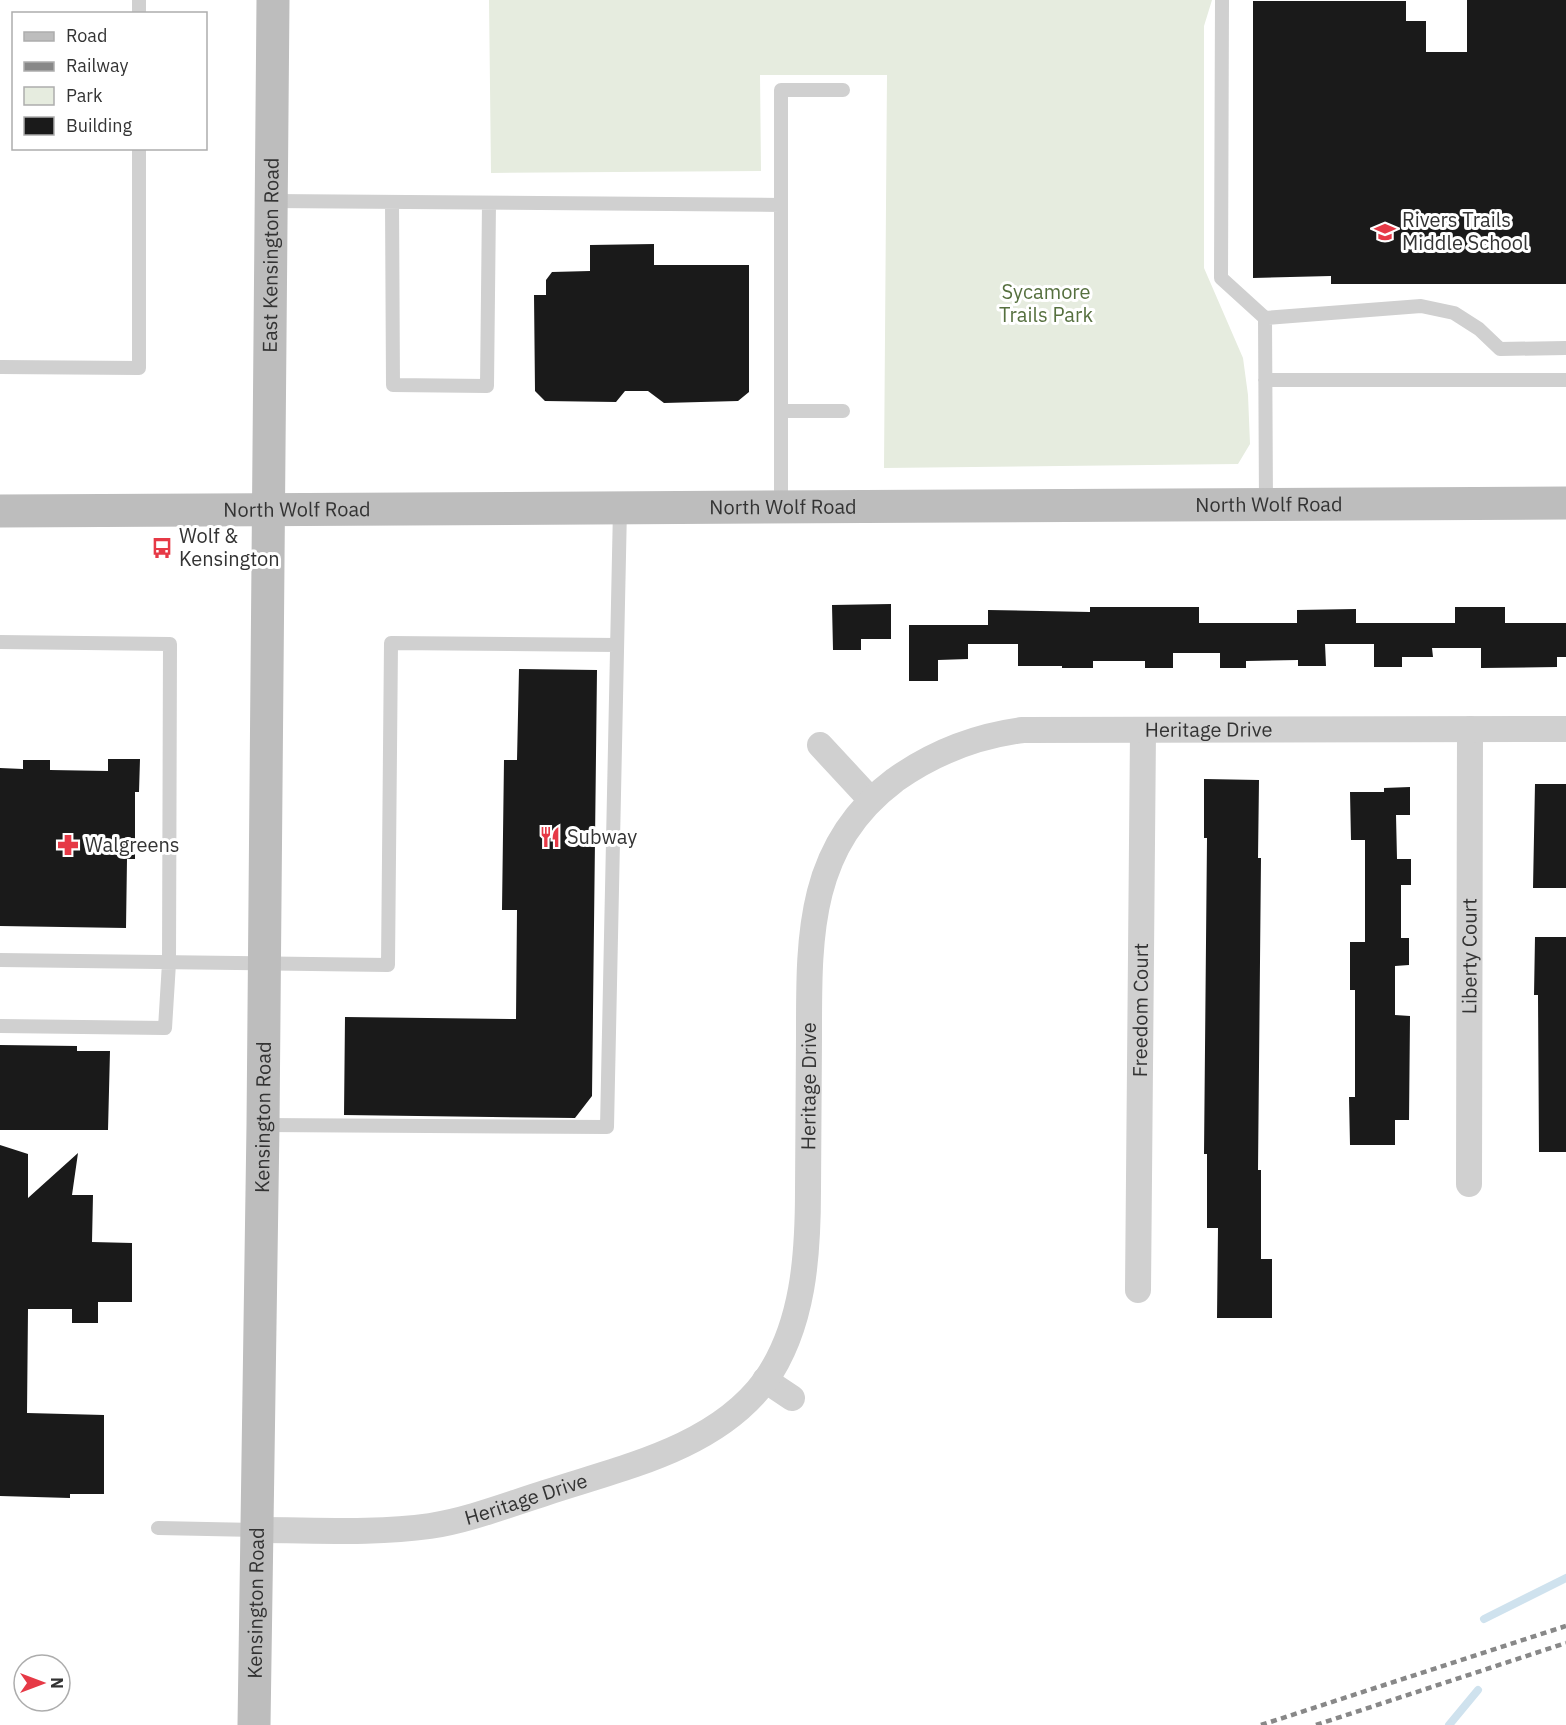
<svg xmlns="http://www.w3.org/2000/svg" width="1566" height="1725" font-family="'IBM Plex Sans',sans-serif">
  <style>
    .green { fill: #e6ecdf }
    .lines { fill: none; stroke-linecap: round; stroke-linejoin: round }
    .stream { stroke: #cfe2ee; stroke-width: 8 }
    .building { fill: #1a1a1a }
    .service { stroke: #d0d0d0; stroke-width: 14 }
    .minor { stroke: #d0d0d0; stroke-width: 26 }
    .secondary { stroke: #bdbdbd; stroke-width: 33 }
    .rail { stroke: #888; stroke-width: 4.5; stroke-dasharray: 6 4.5; stroke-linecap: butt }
    .labels { text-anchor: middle; stroke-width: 6; stroke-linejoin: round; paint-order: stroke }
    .poi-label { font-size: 20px; fill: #333; stroke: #fff; text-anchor: start }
    .street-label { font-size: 20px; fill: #333; stroke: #fff }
    .park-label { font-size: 20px; fill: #56703f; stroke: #fff }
  </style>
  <rect width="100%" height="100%" fill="#fff"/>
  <path class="green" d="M 489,0 L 1212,0 L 1204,26 L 1204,268 L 1243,358 L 1248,395 L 1250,444 L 1238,464 L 884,468 L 887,75 L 760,75 L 761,171 L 491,173 Z"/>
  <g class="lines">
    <path class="stream" d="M 1484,1619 L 1566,1578
      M 1449,1725 L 1478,1690"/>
  </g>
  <path class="building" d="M 1467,0 L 1566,0 L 1566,284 L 1331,284 L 1331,276 L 1253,278 L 1253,1 L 1406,1 L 1406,21 L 1426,21 L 1426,52 L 1467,52 Z
    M 654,244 L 654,265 L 749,265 L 749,392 L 738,401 L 664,403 L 648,391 L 625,391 L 616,402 L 545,401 L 535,391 L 534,295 L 546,295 L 546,280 L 552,272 L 590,271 L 590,245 Z
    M 891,604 L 891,639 L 861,639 L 861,650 L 833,650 L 832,605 Z
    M 1090,607 L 1199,607 L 1199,623 L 1297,623 L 1297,610 L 1356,609 L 1356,623 L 1455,623 L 1455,607 L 1505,607 L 1505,623 L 1566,623 L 1566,657 L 1557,657 L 1557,667 L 1481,668 L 1481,648 L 1432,648 L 1433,657 L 1402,657 L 1402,667 L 1374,667 L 1374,644 L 1325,644 L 1326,666 L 1298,666 L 1298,660 L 1246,661 L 1246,668 L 1220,668 L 1220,653 L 1173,653 L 1173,668 L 1145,668 L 1145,661 L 1093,661 L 1093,668 L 1062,668 L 1062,666 L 1018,666 L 1018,644 L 968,644 L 968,659 L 938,660 L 938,681 L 909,681 L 909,625 L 988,625 L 988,610 L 1090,612 Z
    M 519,669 L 597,670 L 592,1096 L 575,1118 L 344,1115 L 345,1017 L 516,1019 L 517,910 L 502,910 L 504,760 L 517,760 Z
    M 108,759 L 140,759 L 139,792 L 135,792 L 135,859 L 127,859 L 126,928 L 0,926 L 0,768 L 23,769 L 23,760 L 50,760 L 50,770 L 108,771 Z
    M 1204,779 L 1259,780 L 1258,858 L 1261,858 L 1258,1170 L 1261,1170 L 1261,1259 L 1272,1259 L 1272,1318 L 1217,1318 L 1218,1228 L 1207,1228 L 1207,1154 L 1204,1154 L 1207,838 L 1204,838 Z
    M 1535,784 L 1566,784 L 1566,888 L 1533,888 Z
    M 1410,787 L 1410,815 L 1396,815 L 1397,859 L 1411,859 L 1411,885 L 1401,885 L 1401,938 L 1409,938 L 1409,965 L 1395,966 L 1395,1015 L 1410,1016 L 1409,1120 L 1395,1120 L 1395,1145 L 1350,1145 L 1349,1097 L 1355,1097 L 1355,990 L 1350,990 L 1350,942 L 1365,942 L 1365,840 L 1351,840 L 1350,792 L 1384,792 L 1384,788 Z
    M 1535,937 L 1566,937 L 1566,1152 L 1539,1152 L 1538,995 L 1534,995 Z
    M 0,1045 L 77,1046 L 77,1051 L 110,1051 L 108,1130 L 0,1130 Z
    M 0,1145 L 28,1154 L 28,1198 L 78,1153 L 72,1195 L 93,1195 L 92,1242 L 132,1243 L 132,1302 L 98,1302 L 98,1323 L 72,1323 L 72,1309 L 28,1309 L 27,1413 L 104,1415 L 104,1494 L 70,1494 L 70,1498 L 0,1496 Z"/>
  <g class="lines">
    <path class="service" d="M 139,0 L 139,14
      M 1222,0 L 1221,278 L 1265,318 L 1266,505
      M 271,201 L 781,205
      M 392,202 L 393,385 L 487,386 L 489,203
      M 1265,318 L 1421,306 L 1454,313 L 1479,329 L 1500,349 L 1566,348
      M 0,367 L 139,368 L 139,148
      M 1265,380 L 1566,380
      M 781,411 L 843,411
      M 781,507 L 781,90 L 843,90
      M 0,642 L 170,644 L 169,963 L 165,1028 L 0,1026
      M 0,960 L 388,965 L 391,643 L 617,645
      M 263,1125 L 607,1127 L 620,508
      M 158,1528 L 258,1530"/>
    <g class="minor">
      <path d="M 820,745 L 870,799"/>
      <path id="s1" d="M 1469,1184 L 1470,729"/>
      <path id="s2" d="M 1138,1290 L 1143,731"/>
      <path d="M 765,1380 L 792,1398"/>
      <path id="s3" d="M 258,1530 C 315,1530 374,1534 430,1526 C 469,1520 507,1505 545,1493 C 620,1468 715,1449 765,1381 C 804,1326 808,1254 808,1190 C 808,1139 809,1088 809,1037 C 809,937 807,846 895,780 C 933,753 977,736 1023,730 L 1566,729"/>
    </g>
    <g class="secondary">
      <path id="s4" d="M 0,511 L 1566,503"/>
      <path id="s5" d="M 254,1725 L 263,1125 L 273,0"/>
    </g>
    <path class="rail" d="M 1261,1725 L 1566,1626
      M 1316,1725 L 1566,1643"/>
  </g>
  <defs>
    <symbol id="school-bare" viewBox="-9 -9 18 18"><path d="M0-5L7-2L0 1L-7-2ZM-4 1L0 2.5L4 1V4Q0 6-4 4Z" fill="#e63946" stroke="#fff" stroke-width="2.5" paint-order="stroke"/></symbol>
    <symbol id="bus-bare" viewBox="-9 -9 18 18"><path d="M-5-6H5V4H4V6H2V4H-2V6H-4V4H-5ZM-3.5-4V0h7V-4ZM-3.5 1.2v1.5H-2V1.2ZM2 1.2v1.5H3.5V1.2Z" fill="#e63946" stroke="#fff" stroke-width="2.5" paint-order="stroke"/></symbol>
    <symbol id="restaurant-bare" viewBox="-9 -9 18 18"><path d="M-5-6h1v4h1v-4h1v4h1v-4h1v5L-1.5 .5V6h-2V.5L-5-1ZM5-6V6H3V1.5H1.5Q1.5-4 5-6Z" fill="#e63946" stroke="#fff" stroke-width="2.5" paint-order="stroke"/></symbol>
    <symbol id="pharmacy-bare" viewBox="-9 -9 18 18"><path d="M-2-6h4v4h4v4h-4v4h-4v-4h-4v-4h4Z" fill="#e63946" stroke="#fff" stroke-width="2.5" paint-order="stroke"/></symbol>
  </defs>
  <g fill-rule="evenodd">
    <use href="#school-bare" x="1370" y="217" width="30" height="30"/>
    <use href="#bus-bare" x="147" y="533" width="30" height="30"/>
    <use href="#restaurant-bare" x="535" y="822" width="30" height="30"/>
    <use href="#pharmacy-bare" x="53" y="830" width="30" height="30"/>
  </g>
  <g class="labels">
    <g class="poi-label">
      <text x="1402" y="227">Rivers Trails<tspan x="1402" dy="23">Middle School</tspan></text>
      <text x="179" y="543">Wolf &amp;<tspan x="179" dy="23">Kensington</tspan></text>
      <text x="567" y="844">Subway</text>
      <text x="85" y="852">Walgreens</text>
    </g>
    <g class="street-label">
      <text dy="7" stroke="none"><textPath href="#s5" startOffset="1470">East Kensington Road</textPath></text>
      <text dy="7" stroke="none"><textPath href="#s4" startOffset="1269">North Wolf Road</textPath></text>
      <text dy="7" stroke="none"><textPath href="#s4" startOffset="783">North Wolf Road</textPath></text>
      <text dy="7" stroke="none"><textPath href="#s4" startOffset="297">North Wolf Road</textPath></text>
      <text dy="7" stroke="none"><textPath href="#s3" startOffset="1503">Heritage Drive</textPath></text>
      <text dy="7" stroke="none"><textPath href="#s1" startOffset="228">Liberty Court</textPath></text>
      <text dy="7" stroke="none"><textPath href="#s2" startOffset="280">Freedom Court</textPath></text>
      <text dy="7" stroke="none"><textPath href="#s3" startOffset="846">Heritage Drive</textPath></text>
      <text dy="7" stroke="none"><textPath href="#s5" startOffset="608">Kensington Road</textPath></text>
      <text dy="7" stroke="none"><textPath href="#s3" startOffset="272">Heritage Drive</textPath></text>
      <text dy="7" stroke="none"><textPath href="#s5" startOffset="122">Kensington Road</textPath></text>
    </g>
    <g class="park-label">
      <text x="1046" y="299">Sycamore<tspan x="1046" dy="23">Trails Park</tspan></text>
    </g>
  </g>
  <rect x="12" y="12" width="195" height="138" fill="#ffffff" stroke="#adadad" stroke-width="1.5"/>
  <rect x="24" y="32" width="30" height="9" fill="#bdbdbd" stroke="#adadad" stroke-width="1.5"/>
  <text x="66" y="42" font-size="18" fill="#333333">Road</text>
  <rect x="24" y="62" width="30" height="9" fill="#888888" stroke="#adadad" stroke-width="1.5"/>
  <text x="66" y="72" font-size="18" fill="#333333">Railway</text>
  <rect x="24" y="87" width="30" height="18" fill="#e6ecdf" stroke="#adadad" stroke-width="1.5"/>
  <text x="66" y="102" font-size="18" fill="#333333">Park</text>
  <rect x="24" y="117" width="30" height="18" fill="#1a1a1a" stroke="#adadad" stroke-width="1.5"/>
  <text x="66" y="132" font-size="18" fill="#333333">Building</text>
  <g transform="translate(42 1683) rotate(90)"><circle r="28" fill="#ffffff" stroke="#adadad" stroke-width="1.5"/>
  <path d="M0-4.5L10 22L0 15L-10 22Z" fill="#e63946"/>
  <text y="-9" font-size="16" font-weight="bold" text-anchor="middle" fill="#333333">N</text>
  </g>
</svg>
